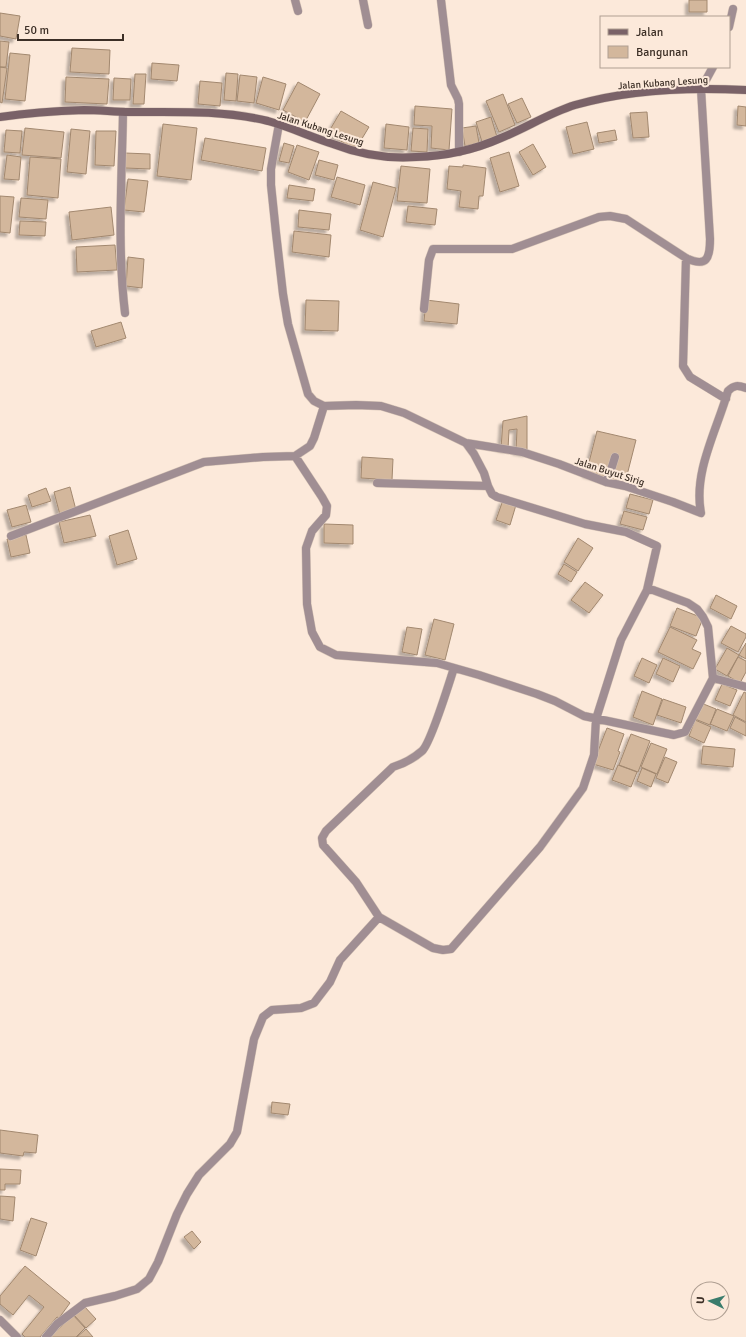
<svg xmlns="http://www.w3.org/2000/svg" width="746" height="1337" font-family="Signika,sans-serif">
  <style>
    .building { fill: #d3b79c; stroke: #a2886f; filter: url(#shadow) }
    .lines { fill: none; stroke-linecap: round; stroke-linejoin: round }
    .street-casing { stroke: #d6c4b6; stroke-width: 9 }
    .secondary-casing { stroke: #d6c4b6; stroke-width: 9 }
    .street { stroke: #a08e93; stroke-width: 8 }
    .secondary { stroke: #7a6268; stroke-width: 8 }
    .labels { text-anchor: middle; stroke-width: 4; stroke-linejoin: round; paint-order: stroke }
    .street-label { font-size: 10px; fill: #3c2f26; stroke: #fce9da }
  </style>
  <defs>
    <filter id="shadow"><feDropShadow dx="-3.5" dy="3.5" stdDeviation="1" flood-color="#0004"/></filter>
  </defs>
  <rect width="100%" height="100%" fill="#fce9da"/>
  <path class="building" d="M 689,0 L 707,0 L 707,12 L 689,12 Z
    M 0,13 L 20,16 L 16,39 L 0,36 Z
    M 0,41 L 9,42 L 6,67 L 0,67 Z
    M 72,48 L 110,50 L 109,74 L 70,72 Z
    M 10,53 L 30,55 L 25,101 L 5,99 Z
    M 152,63 L 179,65 L 177,81 L 151,79 Z
    M 0,67 L 7,68 L 2,103 L 0,102 Z
    M 226,73 L 238,74 L 236,101 L 224,100 Z
    M 135,74 L 146,74 L 144,104 L 133,104 Z
    M 240,75 L 257,77 L 254,103 L 237,101 Z
    M 66,77 L 109,79 L 107,104 L 65,102 Z
    M 263,77 L 286,84 L 279,110 L 256,103 Z
    M 114,78 L 131,79 L 130,100 L 113,100 Z
    M 200,81 L 222,83 L 220,106 L 198,104 Z
    M 298,82 L 320,94 L 305,122 L 283,110 Z
    M 503,94 L 515,125 L 499,132 L 486,101 Z
    M 522,98 L 531,117 L 517,123 L 508,104 Z
    M 415,106 L 452,109 L 449,150 L 431,148 L 432,126 L 414,125 Z
    M 738,106 L 746,107 L 746,126 L 737,125 Z
    M 341,111 L 369,127 L 355,150 L 328,133 Z
    M 647,112 L 649,137 L 633,138 L 630,113 Z
    M 491,117 L 497,137 L 482,142 L 476,122 Z
    M 587,122 L 594,149 L 573,154 L 566,127 Z
    M 163,124 L 197,128 L 191,180 L 157,176 Z
    M 386,124 L 409,127 L 407,150 L 384,148 Z
    M 476,126 L 479,143 L 465,146 L 462,128 Z
    M 25,128 L 64,132 L 61,158 L 22,155 Z
    M 413,128 L 428,129 L 427,152 L 411,151 Z
    M 71,129 L 90,131 L 86,174 L 67,172 Z
    M 6,130 L 22,131 L 20,153 L 4,152 Z
    M 615,130 L 617,140 L 599,143 L 597,133 Z
    M 96,131 L 116,131 L 114,166 L 95,165 Z
    M 205,138 L 266,148 L 262,171 L 201,160 Z
    M 284,143 L 294,146 L 289,163 L 279,161 Z
    M 533,144 L 546,167 L 533,175 L 519,152 Z
    M 297,145 L 319,152 L 309,180 L 288,172 Z
    M 509,152 L 519,186 L 500,192 L 490,158 Z
    M 125,153 L 150,154 L 150,169 L 125,168 Z
    M 7,155 L 21,157 L 19,180 L 4,179 Z
    M 30,157 L 61,159 L 58,198 L 27,195 Z
    M 319,160 L 338,165 L 334,180 L 315,175 Z
    M 463,165 L 486,168 L 483,196 L 479,196 L 478,209 L 459,207 L 461,191 L 447,189 L 449,166 L 463,167 Z
    M 401,166 L 430,169 L 427,203 L 397,201 Z
    M 337,177 L 365,185 L 360,205 L 331,197 Z
    M 128,179 L 148,181 L 144,212 L 124,210 Z
    M 373,182 L 396,188 L 383,237 L 360,230 Z
    M 289,185 L 315,189 L 313,201 L 287,198 Z
    M 0,196 L 14,197 L 10,233 L 0,232 Z
    M 21,198 L 48,200 L 46,219 L 19,217 Z
    M 408,206 L 437,209 L 435,225 L 406,222 Z
    M 111,207 L 114,235 L 72,240 L 69,212 Z
    M 299,210 L 331,214 L 329,230 L 298,227 Z
    M 20,221 L 46,222 L 45,236 L 19,235 Z
    M 294,231 L 331,235 L 329,257 L 292,252 Z
    M 115,245 L 117,270 L 77,272 L 76,247 Z
    M 128,257 L 144,259 L 142,288 L 126,286 Z
    M 306,300 L 339,301 L 338,331 L 305,330 Z
    M 426,300 L 459,304 L 457,324 L 424,321 Z
    M 121,322 L 126,338 L 96,347 L 91,331 Z
    M 527,416 L 527,453 L 516,451 L 517,429 L 509,430 L 508,449 L 501,448 L 503,421 Z
    M 597,431 L 636,440 L 625,483 L 586,474 Z
    M 362,457 L 393,459 L 392,480 L 361,478 Z
    M 70,487 L 76,510 L 60,515 L 54,492 Z
    M 46,488 L 51,501 L 32,507 L 28,495 Z
    M 630,494 L 653,500 L 649,514 L 626,508 Z
    M 503,500 L 516,505 L 510,525 L 496,520 Z
    M 26,505 L 31,522 L 12,527 L 7,510 Z
    M 624,511 L 647,517 L 643,530 L 620,524 Z
    M 90,515 L 96,536 L 64,543 L 59,522 Z
    M 324,524 L 353,525 L 353,544 L 324,543 Z
    M 128,530 L 137,559 L 117,565 L 109,536 Z
    M 26,535 L 30,553 L 11,557 L 7,539 Z
    M 578,538 L 593,548 L 578,571 L 564,562 Z
    M 564,564 L 577,572 L 571,582 L 558,574 Z
    M 585,582 L 603,595 L 589,613 L 571,600 Z
    M 716,595 L 737,606 L 731,619 L 710,608 Z
    M 677,608 L 703,618 L 696,636 L 670,626 Z
    M 434,619 L 454,624 L 445,660 L 425,655 Z
    M 731,626 L 746,634 L 746,637 L 738,652 L 721,643 Z
    M 407,627 L 422,629 L 417,655 L 402,652 Z
    M 670,627 L 697,640 L 692,649 L 701,653 L 693,669 L 658,652 Z
    M 746,643 L 746,659 L 739,655 Z
    M 727,648 L 739,655 L 727,676 L 715,669 Z
    M 738,657 L 746,661 L 746,672 L 740,683 L 728,676 Z
    M 642,658 L 657,665 L 649,683 L 634,676 Z
    M 663,658 L 680,666 L 673,682 L 656,674 Z
    M 722,684 L 737,690 L 730,706 L 715,700 Z
    M 642,691 L 662,699 L 653,725 L 633,717 Z
    M 744,692 L 746,693 L 746,722 L 733,715 Z
    M 663,699 L 686,707 L 681,723 L 657,715 Z
    M 701,703 L 716,709 L 710,725 L 695,719 Z
    M 717,709 L 734,716 L 727,731 L 710,724 Z
    M 735,717 L 746,723 L 746,736 L 730,728 Z
    M 695,720 L 711,727 L 704,743 L 689,736 Z
    M 607,728 L 624,734 L 618,751 L 620,752 L 613,770 L 593,764 Z
    M 631,734 L 650,741 L 638,772 L 619,765 Z
    M 651,743 L 667,749 L 657,774 L 641,767 Z
    M 703,746 L 735,749 L 733,767 L 701,764 Z
    M 665,757 L 677,762 L 668,783 L 656,778 Z
    M 618,765 L 637,772 L 631,787 L 612,780 Z
    M 642,768 L 656,774 L 651,787 L 637,781 Z
    M 272,1102 L 290,1104 L 288,1115 L 271,1113 Z
    M 0,1130 L 38,1135 L 36,1153 L 24,1152 L 23,1156 L 0,1153 Z
    M 0,1169 L 21,1170 L 20,1184 L 5,1184 L 5,1190 L 0,1190 Z
    M 0,1196 L 15,1197 L 13,1221 L 0,1219 Z
    M 31,1218 L 47,1223 L 36,1256 L 20,1250 Z
    M 192,1231 L 201,1242 L 194,1249 L 184,1237 Z
    M 25,1266 L 70,1303 L 59,1318 L 57,1317 L 40,1337 L 25,1337 L 22,1334 L 44,1307 L 29,1295 L 13,1315 L 0,1304 L 0,1296 Z
    M 84,1306 L 96,1319 L 86,1328 L 74,1315 Z
    M 73,1315 L 85,1328 L 76,1337 L 50,1337 Z
    M 86,1329 L 93,1337 L 77,1337 Z"/>
  <g class="lines">
    <defs>
      <path id="street" d="M 295,0 L 298,11
        M 363,0 L 368,25
        M 441,0 L 451,85 L 458,99 L 459,104 L 459,152
        M 729,27 L 733,9
        M 123,112 C 122,178 117,246 125,313
        M 279,124 L 271,169 L 271,185 L 276,233 L 283,294 L 288,324 L 308,394 L 314,401 L 324,406 L 356,405 L 381,406 L 404,413 L 466,443 L 474,454 L 484,473 L 488,486 L 492,494 L 497,497 L 585,524 L 626,532 L 657,546 L 647,590 L 653,590 L 688,603 L 697,609 L 703,617 L 708,627 L 713,678
        M 686,258 L 683,366 L 690,377 L 726,399
        M 424,309 L 429,260 L 433,249 L 512,249 L 599,217 L 610,216 L 626,219 L 686,258 C 707,268 710,258 710,239 L 701,89 L 713,67
        M 466,443 L 522,452 L 559,464 L 606,482 L 625,486 L 673,502 L 701,513 C 693,472 717,430 728,391 C 734,385 738,385 746,388
        M 295,456 L 322,497 L 327,506 L 326,515 L 312,531 L 306,548 L 307,604 L 312,632 L 320,647 L 336,655 L 437,663 L 479,675 L 537,694 L 555,701 L 584,716 L 674,735 L 685,732 L 713,678 L 746,687
        M 606,482 L 610,473 L 615,457
        M 377,483 L 488,486
        M 11,536 L 204,462 L 263,457 L 295,456 L 310,446 L 314,438 L 324,406
        M 379,917 L 356,882 L 323,845 L 322,838 L 326,831 L 393,767 C 403,764 414,758 422,751 C 431,743 449,683 454,668
        M 0,1320 L 17,1337
        M 46,1337 L 57,1324 L 85,1303 L 115,1296 L 137,1289 L 149,1279 L 158,1262 L 177,1214 L 187,1194 L 199,1175 L 230,1144 L 237,1132 L 254,1039 L 263,1017 L 272,1010 L 301,1008 L 314,1003 L 330,982 L 340,960 L 379,917 L 433,948 L 443,950 L 451,949 L 540,847 L 583,788 L 594,755 L 596,719 L 621,640 L 647,590"/>
      <path id="secondary" d="M 0,117 C 28,113 56,111 84,110 C 100,110 115,112 130,112 C 176,112 223,110 268,121 C 290,127 311,137 333,144 C 359,154 388,159 416,157 C 446,156 474,150 501,138 C 526,128 549,113 575,105 C 630,89 689,87 746,90"/>
    </defs>
    <use href="#street" class="street-casing"/>
    <use href="#secondary" class="secondary-casing"/>
    <use href="#street" class="street"/>
    <use href="#secondary" class="secondary"/>
  </g>
  <g class="labels">
    <g class="street-label">
      <text transform="translate(663 82) rotate(-4)" y="4">Jalan Kubang Lesung</text>
      <text transform="translate(321 128) rotate(18)" y="4">Jalan Kubang Lesung</text>
      <text transform="translate(610 471) rotate(18)" y="4">Jalan Buyut Sirig</text>
    </g>
  </g>
  <rect x="600" y="16" width="130" height="52" fill="#fce9da" stroke="#af9f92"/>
  <rect x="608" y="29" width="20" height="6" fill="#7a6268" stroke="#af9f92"/>
  <text x="636" y="36" font-size="12" fill="#3c2f26">Jalan</text>
  <rect x="608" y="46" width="20" height="12" fill="#d3b79c" stroke="#af9f92"/>
  <text x="636" y="56" font-size="12" fill="#3c2f26">Bangunan</text>
  <g transform="translate(710 1301) rotate(275)"><circle r="19" fill="#fce9da" stroke="#af9f92"/>
  <path d="M0-3L7 15L0 10L-7 15Z" fill="#3a7c6c"/>
  <text y="-6" font-size="11" font-weight="bold" text-anchor="middle" fill="#3c2f26">U</text>
  </g>
  <path d="M18 34v6h105v-6" fill="none" stroke="#3c2f26" stroke-width="2"/>
  <text x="24" y="34" font-size="12" fill="#3c2f26" stroke="#fce9da" stroke-width="3" paint-order="stroke">50 m</text>
</svg>
